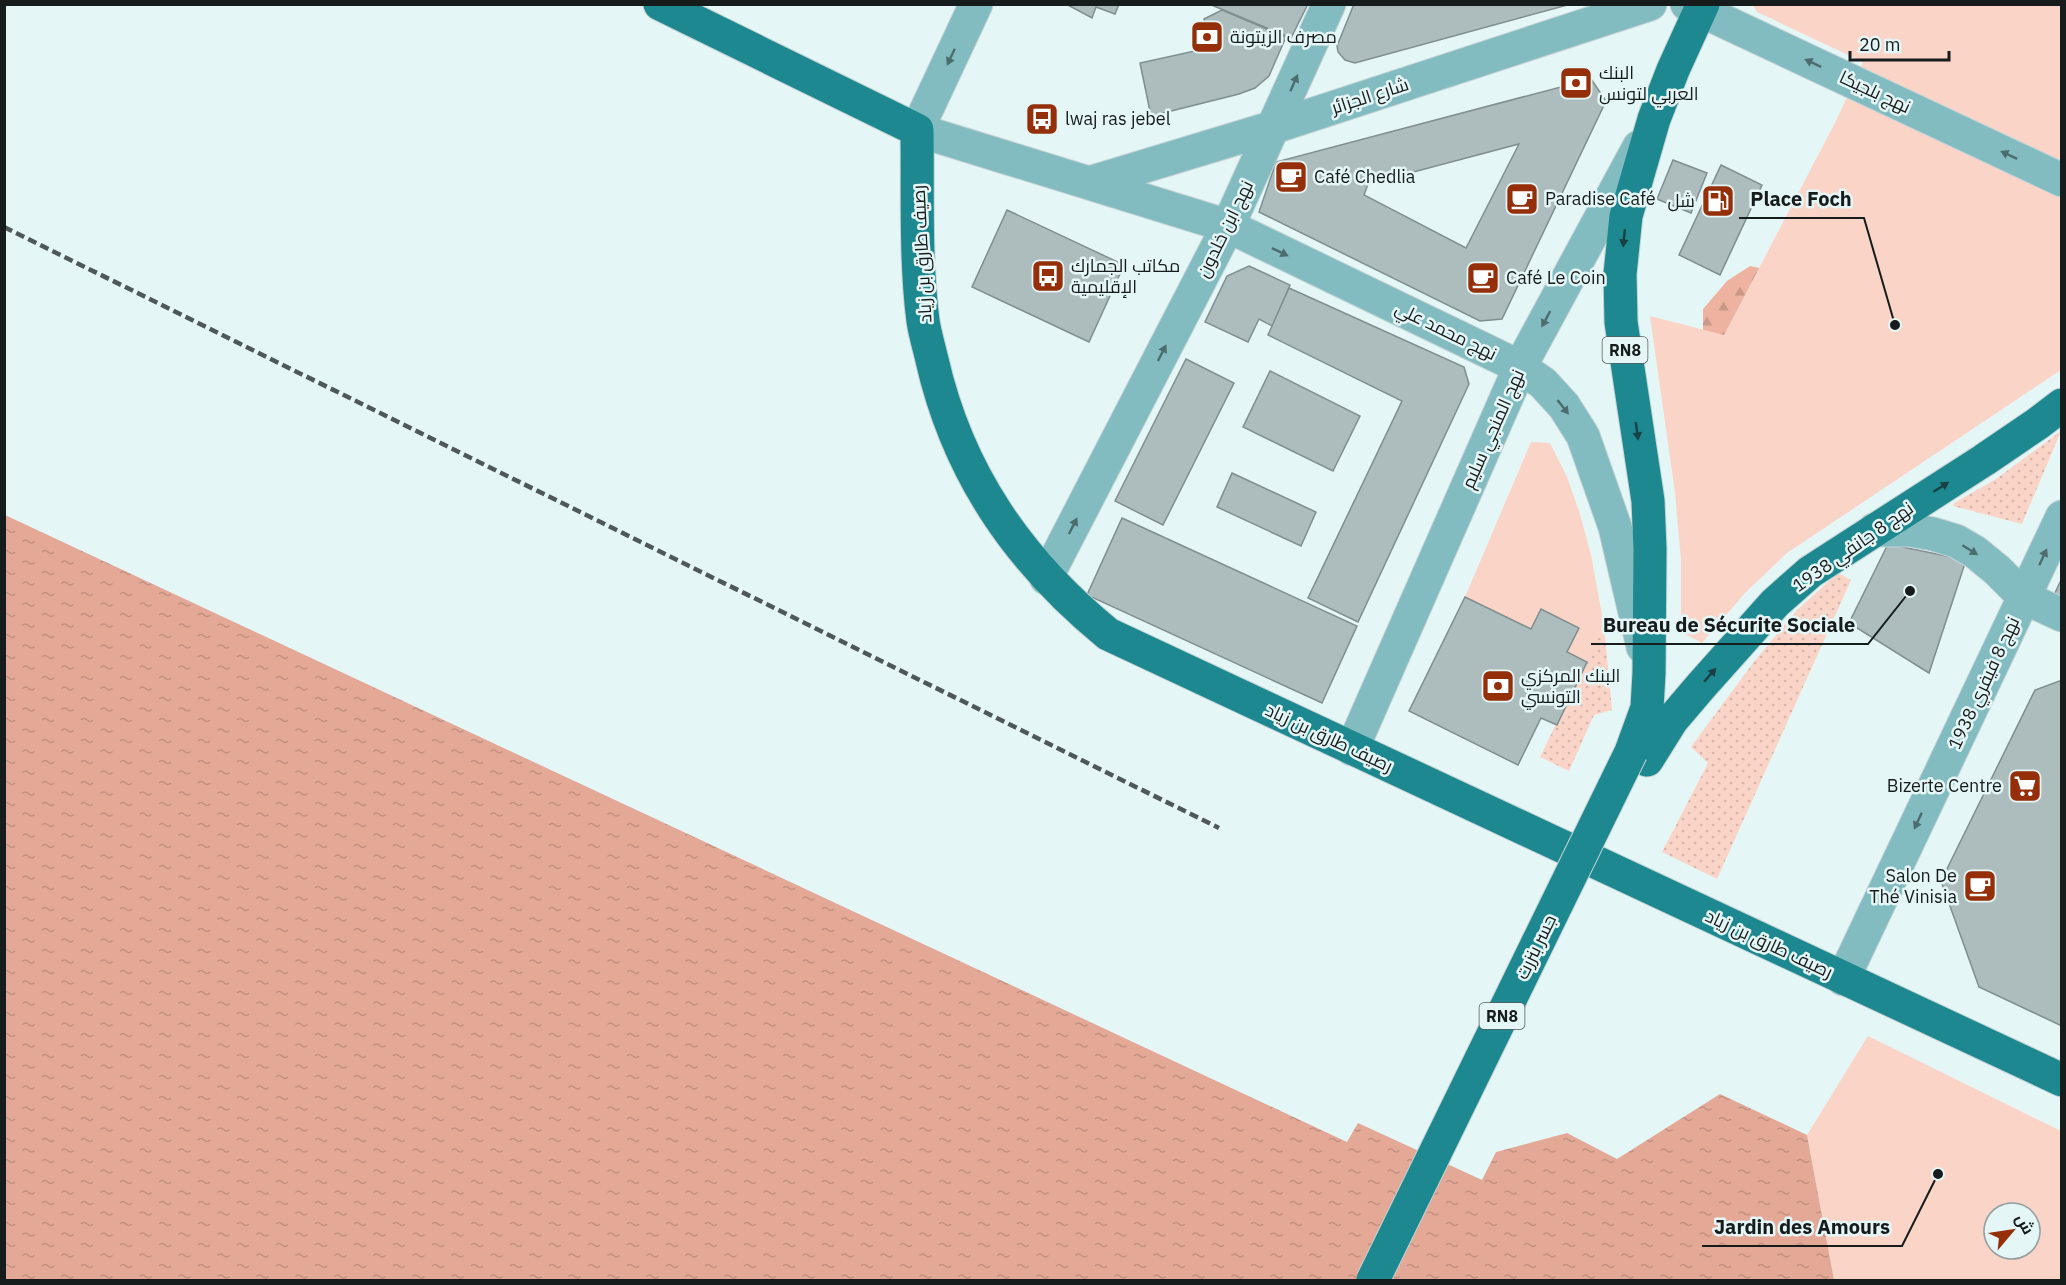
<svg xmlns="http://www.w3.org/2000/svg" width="2066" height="1285" font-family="'IBM Plex Sans',Cairo,sans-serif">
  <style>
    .grass { fill: url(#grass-dots) }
    .forest { fill: url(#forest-firs) }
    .green { fill: #fbd4c8; fill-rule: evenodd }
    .water { fill: url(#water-ripples) }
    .building { fill: #adbdbe; stroke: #7f8e8f; stroke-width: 1.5; fill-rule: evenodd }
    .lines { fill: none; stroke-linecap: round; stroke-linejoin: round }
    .minor-casing { stroke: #c4d3d4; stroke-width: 35 }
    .major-casing { stroke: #c4d3d4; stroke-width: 35 }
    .minor { stroke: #82bcc1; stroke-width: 33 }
    .major { stroke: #1d8890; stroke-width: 33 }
    .rail { stroke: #4f5859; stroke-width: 4.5; stroke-dasharray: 9 4.5; stroke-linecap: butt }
    .major-bridge-casing { stroke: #c4d3d4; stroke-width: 35; stroke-linecap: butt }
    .major-bridge { stroke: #1d8890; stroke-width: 33 }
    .oneway { fill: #4c6c6e }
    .oneway2 { fill: #184145 }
    .labels { text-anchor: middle; stroke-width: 5; stroke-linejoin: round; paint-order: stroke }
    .shield { fill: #e5f6f7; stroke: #545d5e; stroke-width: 1.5 }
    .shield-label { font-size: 16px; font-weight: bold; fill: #161b1c }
    .poi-label { font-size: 18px; fill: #161b1c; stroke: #e5f6f7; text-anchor: start }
    .street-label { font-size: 18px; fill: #161b1c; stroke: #e5f6f7 }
    .leader { fill: none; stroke: #161b1c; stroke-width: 2 }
    .callout-dot { fill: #161b1c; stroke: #e5f6f7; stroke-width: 2 }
    .callout-label { font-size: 20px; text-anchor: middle; font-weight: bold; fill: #161b1c; stroke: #e5f6f7; stroke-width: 5; stroke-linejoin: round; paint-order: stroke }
  </style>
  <defs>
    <pattern id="grass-dots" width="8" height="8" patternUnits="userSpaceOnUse" patternTransform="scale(1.5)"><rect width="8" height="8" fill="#fbd4c8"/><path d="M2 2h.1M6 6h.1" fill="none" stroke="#d6b5ab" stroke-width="1.8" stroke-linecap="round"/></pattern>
    <pattern id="forest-firs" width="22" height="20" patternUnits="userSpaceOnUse" patternTransform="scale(1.5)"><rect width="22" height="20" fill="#edb2a0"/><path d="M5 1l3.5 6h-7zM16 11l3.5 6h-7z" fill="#ca9889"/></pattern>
    <pattern id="water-ripples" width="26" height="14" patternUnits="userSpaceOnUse" patternTransform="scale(1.5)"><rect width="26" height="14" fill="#e3a896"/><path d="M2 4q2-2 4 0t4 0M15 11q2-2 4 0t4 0" fill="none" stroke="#c29081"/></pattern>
  </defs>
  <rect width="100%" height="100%" fill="#e5f6f7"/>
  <path class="grass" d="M 2061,431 L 2022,524 L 1953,506 L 1954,503 L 1996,479 Z
    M 1838,573 L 1851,580 L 1717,879 L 1662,852 L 1708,763 L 1691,747 L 1753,663 L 1796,611 Z
    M 1604,626 L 1612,710 L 1594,715 L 1569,771 L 1540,757 Z"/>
  <path class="forest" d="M 1750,266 L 1774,271 L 1811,322 L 1703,342 L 1703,309 L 1727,281 Z"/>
  <path class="green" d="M 1753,5 L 2061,5 L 2061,370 L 1787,553 L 1745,593 L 1702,643 L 1681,632 L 1681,560 L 1675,493 L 1650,316 L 1724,335 L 1836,121 L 1863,62 L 1757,12 Z
    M 1531,442 L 1550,443 L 1567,477 L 1580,514 L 1591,555 L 1604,626 L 1587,662 L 1567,652 L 1578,627 L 1541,609 L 1531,629 L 1465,597 Z
    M 1868,1036 L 2061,1131 L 2061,1280 L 1834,1280 L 1807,1135 ZM 1994,1213 L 2030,1213 L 2030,1249 L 1994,1249 Z"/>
  <path class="water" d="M 5,515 L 1347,1142 L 1358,1123 L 1482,1180 L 1496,1152 L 1567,1133 L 1617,1159 L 1720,1094 L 1807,1135 L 1834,1280 L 5,1280 Z"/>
  <path class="building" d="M 1066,4 L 1119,4 L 1115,14 L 1096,7 L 1092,18 Z
    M 1209,4 L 1308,4 L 1291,38 Z
    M 1354,4 L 1571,4 L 1355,63 L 1345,60 L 1338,52 L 1337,46 Z
    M 1222,10 L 1286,37 L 1269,76 L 1255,88 L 1239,94 L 1151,116 L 1140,63 L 1213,47 L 1204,19 Z
    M 1591,79 L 1606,101 L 1502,319 L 1480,321 L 1259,212 L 1276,162 ZM 1519,144 L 1466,248 L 1364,195 L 1368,184 Z
    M 1673,160 L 1707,173 L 1691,213 L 1657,199 Z
    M 1721,165 L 1762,185 L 1720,275 L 1679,255 Z
    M 1007,210 L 1124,265 L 1089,342 L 972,287 Z
    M 1249,266 L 1290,285 L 1272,326 L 1259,319 L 1248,342 L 1205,322 L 1227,276 Z
    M 1289,288 L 1464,367 L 1469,384 L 1358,622 L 1308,598 L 1402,401 L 1268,335 Z
    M 1186,359 L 1234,383 L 1163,525 L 1115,501 Z
    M 1270,371 L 1360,416 L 1333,471 L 1243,427 Z
    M 1232,473 L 1316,512 L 1301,546 L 1217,507 Z
    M 1122,518 L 1357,626 L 1322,703 L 1087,595 Z
    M 1888,544 L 1966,560 L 1929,673 L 1849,623 Z
    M 2062,578 L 2062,599 L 2054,595 Z
    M 1465,597 L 1531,629 L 1541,609 L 1579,628 L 1567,652 L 1587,662 L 1557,725 L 1541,718 L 1518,765 L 1409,711 Z
    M 2062,680 L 2062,1026 L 1979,987 L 1941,881 L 2035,690 Z"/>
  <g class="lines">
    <defs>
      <path id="minor" d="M 976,4 L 917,130 L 1228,226 L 1520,367 L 1543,383 L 1564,406 L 1583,436 L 1615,527 L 1643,647
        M 1687,4 L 2062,180
        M 1089,183 L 1274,127 L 1650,4
        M 1874,530 L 1910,530 L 1933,534 L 1956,541 L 1975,552 L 1997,570 L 2025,598 L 2062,615
        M 1046,578 L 1228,226 L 1329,4
        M 1352,749 L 1520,367 L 1639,147
        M 1843,979 L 2062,517"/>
      <path id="major" d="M 660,4 L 917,130 C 918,193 915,258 923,321 C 925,334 929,347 932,360 C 958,474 1019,561 1108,634 L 2062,1080
        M 1631,752 L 1647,708 L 1649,673 L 1650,549 L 1648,501 L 1621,322 L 1620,274 L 1626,216 L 1654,119 L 1673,70 L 1703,4
        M 1647,760 L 1672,720 L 1701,686 L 1775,603 L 1810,572 L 1984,460 L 2037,424 L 2062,405"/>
    </defs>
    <use href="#minor" class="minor-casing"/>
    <use href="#major" class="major-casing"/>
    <use href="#minor" class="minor"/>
    <use href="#major" class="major"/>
    <path class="rail" d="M 4,227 L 1219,828"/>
    <defs>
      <path id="major-bridge" d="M 1373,1280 L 1631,752"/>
    </defs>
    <use href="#major-bridge" class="major-bridge-casing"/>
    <use href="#major-bridge" class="major-bridge"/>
  </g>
  <defs><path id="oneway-solid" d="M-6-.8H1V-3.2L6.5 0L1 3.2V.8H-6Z" transform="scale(1.5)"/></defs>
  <g class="oneway">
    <use href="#oneway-solid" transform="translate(951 57) rotate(115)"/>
    <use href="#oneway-solid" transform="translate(1813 63) rotate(-155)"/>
    <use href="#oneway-solid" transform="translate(1294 83) rotate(-66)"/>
    <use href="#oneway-solid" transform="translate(2009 155) rotate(-155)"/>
    <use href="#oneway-solid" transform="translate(1280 252) rotate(26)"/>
    <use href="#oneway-solid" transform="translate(1546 319) rotate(118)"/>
    <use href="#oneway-solid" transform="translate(1162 353) rotate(-63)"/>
    <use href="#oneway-solid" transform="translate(1563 407) rotate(52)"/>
    <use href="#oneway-solid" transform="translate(1073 526) rotate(-63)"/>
    <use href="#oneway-solid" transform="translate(1970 550) rotate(32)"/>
    <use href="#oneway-solid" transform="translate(2043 557) rotate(-65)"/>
    <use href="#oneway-solid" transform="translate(1918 821) rotate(115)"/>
  </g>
  <g class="oneway2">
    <use href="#oneway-solid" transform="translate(1624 238) rotate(96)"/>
    <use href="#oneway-solid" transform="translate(1637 431) rotate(82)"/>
    <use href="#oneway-solid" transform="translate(1941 487) rotate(-32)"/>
    <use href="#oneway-solid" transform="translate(1710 675) rotate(-49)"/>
  </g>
  <defs>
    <symbol id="bank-square" viewBox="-11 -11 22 22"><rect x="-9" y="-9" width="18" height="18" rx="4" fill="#952f09" stroke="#e5f6f7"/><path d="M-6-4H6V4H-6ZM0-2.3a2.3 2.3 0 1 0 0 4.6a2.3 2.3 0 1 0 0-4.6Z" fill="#fff"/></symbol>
    <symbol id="bus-square" viewBox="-11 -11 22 22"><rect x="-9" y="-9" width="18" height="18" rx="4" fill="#952f09" stroke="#e5f6f7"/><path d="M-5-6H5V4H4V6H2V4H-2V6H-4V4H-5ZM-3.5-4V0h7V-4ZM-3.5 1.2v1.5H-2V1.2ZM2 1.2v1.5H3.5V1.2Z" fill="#fff"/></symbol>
    <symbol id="cafe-square" viewBox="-11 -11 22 22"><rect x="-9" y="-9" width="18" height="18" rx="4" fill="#952f09" stroke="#e5f6f7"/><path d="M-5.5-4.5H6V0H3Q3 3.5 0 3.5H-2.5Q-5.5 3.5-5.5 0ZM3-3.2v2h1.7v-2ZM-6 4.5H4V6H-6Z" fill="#fff"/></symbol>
    <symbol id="fuel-square" viewBox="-11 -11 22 22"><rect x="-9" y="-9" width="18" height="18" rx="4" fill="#952f09" stroke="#e5f6f7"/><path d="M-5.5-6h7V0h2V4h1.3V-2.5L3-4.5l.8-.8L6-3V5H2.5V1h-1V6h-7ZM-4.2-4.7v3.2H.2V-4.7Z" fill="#fff"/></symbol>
    <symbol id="supermarket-square" viewBox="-11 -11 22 22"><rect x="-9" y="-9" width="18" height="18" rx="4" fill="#952f09" stroke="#e5f6f7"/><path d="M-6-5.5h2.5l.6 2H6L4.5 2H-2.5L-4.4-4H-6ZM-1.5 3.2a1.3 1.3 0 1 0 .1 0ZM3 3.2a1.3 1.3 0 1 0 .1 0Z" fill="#fff"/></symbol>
  </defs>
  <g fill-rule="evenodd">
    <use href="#bank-square" x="1188" y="18" width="38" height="38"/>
    <use href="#bank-square" x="1557" y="64" width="38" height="38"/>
    <use href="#bus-square" x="1023" y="100" width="38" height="38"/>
    <use href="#cafe-square" x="1272" y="158" width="38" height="38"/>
    <use href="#cafe-square" x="1503" y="180" width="38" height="38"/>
    <use href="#fuel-square" x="1699" y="182" width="38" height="38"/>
    <use href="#bus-square" x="1029" y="257" width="38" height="38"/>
    <use href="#cafe-square" x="1464" y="259" width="38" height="38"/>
    <use href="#bank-square" x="1479" y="667" width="38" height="38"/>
    <use href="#supermarket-square" x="2006" y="767" width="38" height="38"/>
    <use href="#cafe-square" x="1961" y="867" width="38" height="38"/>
  </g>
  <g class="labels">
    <g class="shield">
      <rect x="1602.5" y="337" width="45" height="26" rx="4.5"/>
      <rect x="1479.5" y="1003" width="45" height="26" rx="4.5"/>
    </g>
    <g class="shield-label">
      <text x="1625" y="356">RN8</text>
      <text x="1502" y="1022">RN8</text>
    </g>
    <g class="poi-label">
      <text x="1230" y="43">مصرف الزيتونة</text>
      <text x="1599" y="79">البنك<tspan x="1599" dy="21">العربي لتونس</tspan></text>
      <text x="1065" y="125">lwaj ras jebel</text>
      <text x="1314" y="183">Café Chedlia</text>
      <text x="1545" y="205">Paradise Café</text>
      <text x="1695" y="207" text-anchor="end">شل</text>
      <text x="1071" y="272">مكاتب الجمارك<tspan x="1071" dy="21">الإقليمية</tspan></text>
      <text x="1506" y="284">Café Le Coin</text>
      <text x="1521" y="682">البنك المركزي<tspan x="1521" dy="21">التونسي</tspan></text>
      <text x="2002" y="792" text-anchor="end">Bizerte Centre</text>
      <text x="1957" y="882" text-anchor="end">Salon De<tspan x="1957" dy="21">Thé Vinisia</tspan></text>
    </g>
    <g class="street-label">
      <text transform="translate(1875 92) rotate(25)" y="6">نهج بلجيكا</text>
      <text transform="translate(1370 96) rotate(-18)" y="6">شارع الجزائر</text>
      <text transform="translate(1225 229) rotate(-64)" y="6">نهج ابن خلدون</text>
      <text transform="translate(922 254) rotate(-93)" y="6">رصيف طارق بن زياد</text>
      <text transform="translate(1446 331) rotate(26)" y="6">نهج محمد علي</text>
      <text transform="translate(1493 429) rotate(-66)" y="6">نهج المنجي سليم</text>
      <text transform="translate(1853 547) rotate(-35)" y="6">نهج 8 جانفي 1938</text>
      <text transform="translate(1984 683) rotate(-65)" y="6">نهج 8 فيفري 1938</text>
      <text transform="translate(1329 738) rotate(25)" y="6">رصيف طارق بن زياد</text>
      <text transform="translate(1769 944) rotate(25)" y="6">رصيف طارق بن زياد</text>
      <text transform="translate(1536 947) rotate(-64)" y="6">جسر بنزرت</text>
    </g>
  </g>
  <path class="leader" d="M1895 325L1864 218H1739M1910 591L1868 644H1591M1938 1174L1902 1246H1702"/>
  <g class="callout-dot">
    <circle cx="1895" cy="325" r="6"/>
    <circle cx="1910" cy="591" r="6"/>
    <circle cx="1938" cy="1174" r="6"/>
  </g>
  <g class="callout-label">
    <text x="1801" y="206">Place Foch</text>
    <text x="1729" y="632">Bureau de Sécurite Sociale</text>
    <text x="1802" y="1234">Jardin des Amours</text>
  </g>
  <rect width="2066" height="1285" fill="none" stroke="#161b1c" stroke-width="12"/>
  <g transform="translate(2012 1231) rotate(61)"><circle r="28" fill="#e5f6f7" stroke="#929e9f" stroke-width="1.5"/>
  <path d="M0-4.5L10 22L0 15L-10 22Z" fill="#952f09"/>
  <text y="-9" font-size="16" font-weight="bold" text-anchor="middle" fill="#161b1c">ش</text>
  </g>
  <path d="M1850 51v9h99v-9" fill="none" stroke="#161b1c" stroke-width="3"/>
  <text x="1859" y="51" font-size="18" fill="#161b1c" stroke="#e5f6f7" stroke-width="4.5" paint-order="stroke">20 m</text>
</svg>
